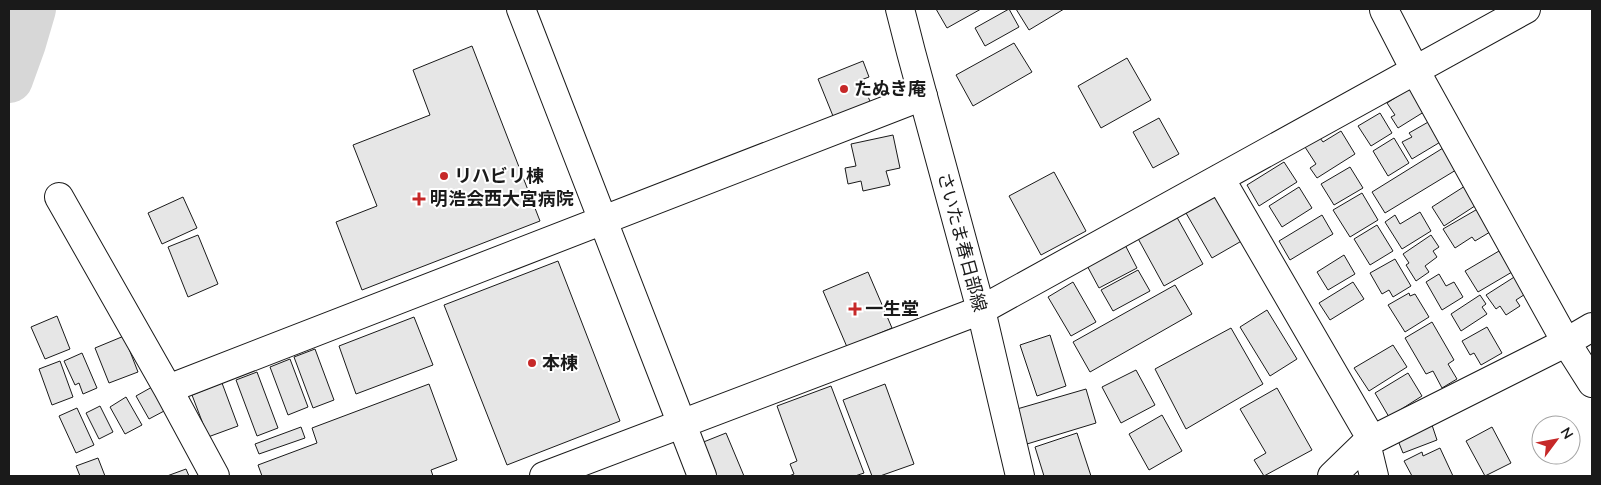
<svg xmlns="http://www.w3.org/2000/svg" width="1601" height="485" font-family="Mulish,'Noto Sans JP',sans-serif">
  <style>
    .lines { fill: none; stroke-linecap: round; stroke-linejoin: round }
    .river { stroke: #d7d7d7; stroke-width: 48 }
    .building { fill: #e6e6e6; stroke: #1a1a1a }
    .minor-casing { stroke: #1a1a1a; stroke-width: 30 }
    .major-casing { stroke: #1a1a1a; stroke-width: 30 }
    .minor { stroke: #fff; stroke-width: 28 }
    .major { stroke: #fff; stroke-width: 28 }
    .poi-dot { fill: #c62828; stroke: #fff; stroke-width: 2 }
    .labels { text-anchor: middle; stroke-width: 4; stroke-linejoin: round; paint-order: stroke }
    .poi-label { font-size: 18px; font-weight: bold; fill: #1a1a1a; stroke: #fff; text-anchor: start }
    .street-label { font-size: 18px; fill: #1a1a1a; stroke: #fff }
  </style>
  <rect width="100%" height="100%" fill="#fff"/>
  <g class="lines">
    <path class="river" d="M 9,79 L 22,43 L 32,9"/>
  </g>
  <path class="building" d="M 936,9 L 981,9 L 947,28 Z
    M 1009,9 L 1019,27 L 985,46 L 975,28 Z
    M 1016,9 L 1064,9 L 1029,30 Z
    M 1014,43 L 1032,72 L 973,106 L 956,75 Z
    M 472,46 L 540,221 L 362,290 L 336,222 L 377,206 L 353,145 L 430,115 L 413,70 Z
    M 1127,58 L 1151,100 L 1101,128 L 1078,86 Z
    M 863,61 L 869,77 L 861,80 L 872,106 L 835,121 L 818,79 Z
    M 1412,87 L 1427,110 L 1398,128 L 1391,117 L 1395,115 L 1387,103 Z
    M 1380,113 L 1392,133 L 1371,146 L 1358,126 Z
    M 1159,118 L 1179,154 L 1153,168 L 1133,132 Z
    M 1430,121 L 1442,141 L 1412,159 L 1402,142 L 1412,137 L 1409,133 Z
    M 1341,131 L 1355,154 L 1317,178 L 1310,168 L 1316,164 L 1305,147 L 1320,138 L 1323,142 Z
    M 893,135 L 900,168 L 886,171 L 890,185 L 863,191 L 861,181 L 848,184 L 845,168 L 856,166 L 851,144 Z
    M 1394,138 L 1409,163 L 1388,176 L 1373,151 Z
    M 1443,148 L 1456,170 L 1385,213 L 1372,192 Z
    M 1284,162 L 1297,182 L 1259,206 L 1247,185 Z
    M 1350,167 L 1363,188 L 1334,205 L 1321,184 Z
    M 1054,172 L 1086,231 L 1041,255 L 1009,196 Z
    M 1465,186 L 1481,202 L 1444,226 L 1432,207 Z
    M 1299,187 L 1312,208 L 1282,227 L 1269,206 Z
    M 1362,193 L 1378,220 L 1350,237 L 1333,210 Z
    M 1219,194 L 1245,239 L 1212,258 L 1186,213 Z
    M 183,197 L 197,228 L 162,244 L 148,213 Z
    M 1481,207 L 1495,229 L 1475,241 L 1472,237 L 1455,248 L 1443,229 Z
    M 1174,212 L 1203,264 L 1164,286 L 1135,233 Z
    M 1420,212 L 1431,231 L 1402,249 L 1385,222 L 1395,215 L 1400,224 Z
    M 1322,215 L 1333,234 L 1290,260 L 1279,241 Z
    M 1377,225 L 1393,251 L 1370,265 L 1354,239 Z
    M 198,235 L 218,284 L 188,297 L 168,247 Z
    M 1431,235 L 1439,247 L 1433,251 L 1437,257 L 1425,266 L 1429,272 L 1416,281 L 1406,265 L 1409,263 L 1403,254 Z
    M 1122,239 L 1137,268 L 1099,288 L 1084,260 Z
    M 1499,251 L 1512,272 L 1478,292 L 1465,271 Z
    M 1344,255 L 1355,274 L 1328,290 L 1317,272 Z
    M 1395,259 L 1411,286 L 1393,297 L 1389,290 L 1382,294 L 1370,273 Z
    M 558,261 L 620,421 L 507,465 L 444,305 Z
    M 1138,270 L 1150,291 L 1113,311 L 1101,290 Z
    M 868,272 L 892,328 L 847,347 L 823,291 Z
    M 1439,274 L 1446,286 L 1454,282 L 1463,297 L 1442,310 L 1426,282 Z
    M 1519,274 L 1530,291 L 1516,300 L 1520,306 L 1506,315 L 1500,306 L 1496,309 L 1486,295 Z
    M 1073,282 L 1096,322 L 1071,336 L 1048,297 Z
    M 1353,282 L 1364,299 L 1330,320 L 1319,303 Z
    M 1175,285 L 1192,314 L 1090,372 L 1073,342 Z
    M 1409,293 L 1410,296 L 1415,294 L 1429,317 L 1405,332 L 1388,305 Z
    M 1480,295 L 1486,304 L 1482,307 L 1487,314 L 1461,331 L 1451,314 Z
    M 1267,310 L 1297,359 L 1270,376 L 1240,327 Z
    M 57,316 L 70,349 L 45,359 L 31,327 Z
    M 414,317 L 433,365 L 356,394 L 339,346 Z
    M 1432,322 L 1454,360 L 1448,364 L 1457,379 L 1442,388 L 1433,371 L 1426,374 L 1405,338 Z
    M 1487,327 L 1502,353 L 1481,365 L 1474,353 L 1470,355 L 1462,341 Z
    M 1231,328 L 1263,384 L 1186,429 L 1155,369 Z
    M 1050,335 L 1066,386 L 1037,396 L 1020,345 Z
    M 124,336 L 138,372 L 109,383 L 95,348 Z
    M 1393,345 L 1407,367 L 1369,391 L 1354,368 Z
    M 315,349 L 334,400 L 313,408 L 294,357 Z
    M 82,353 L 97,388 L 83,394 L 79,383 L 75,385 L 64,361 Z
    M 290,359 L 308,407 L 288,415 L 270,367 Z
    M 60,361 L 73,397 L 52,405 L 39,369 Z
    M 1136,370 L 1155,405 L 1121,423 L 1102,387 Z
    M 257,372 L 278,428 L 257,436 L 236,380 Z
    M 1408,373 L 1422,396 L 1389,417 L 1375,393 Z
    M 222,383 L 238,426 L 208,437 L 192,395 Z
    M 429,384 L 457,460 L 431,470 L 433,476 L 262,476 L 258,465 L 317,443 L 312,428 Z
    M 885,384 L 914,464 L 880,476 L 872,476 L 843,400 Z
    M 831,386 L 864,473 L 855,476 L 789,476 L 794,474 L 790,464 L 797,461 L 777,406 Z
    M 152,387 L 166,410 L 149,419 L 136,396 Z
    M 1277,388 L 1312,450 L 1264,476 L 1254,460 L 1266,453 L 1240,409 Z
    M 1086,389 L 1096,423 L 1027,444 L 1017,409 Z
    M 126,397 L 142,425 L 125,434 L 110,407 Z
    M 100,406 L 113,432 L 99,439 L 86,413 Z
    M 77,408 L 94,445 L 76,453 L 59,416 Z
    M 1162,415 L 1182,451 L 1149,470 L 1129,434 Z
    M 1432,425 L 1437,440 L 1403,453 L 1397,438 Z
    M 301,427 L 305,438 L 259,454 L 255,444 Z
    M 1492,427 L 1511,463 L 1485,476 L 1466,441 Z
    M 726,433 L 744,476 L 715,476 L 701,443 Z
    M 1077,433 L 1091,476 L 1044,476 L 1035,447 Z
    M 1440,448 L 1453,476 L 1412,476 L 1404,461 L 1422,452 L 1423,456 Z
    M 98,458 L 105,476 L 80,476 L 76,466 Z
    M 186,469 L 189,476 L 167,476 Z"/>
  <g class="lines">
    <defs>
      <path id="minor" d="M 521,9 L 702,476
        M 1384,10 L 1415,70 L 1566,342 L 1592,383
        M 1220,178 L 1372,440
        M 59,197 L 168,389 L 215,476
        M 168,389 L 923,96
        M 1366,443 L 1374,476
        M 544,476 L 981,310 L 1526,9
        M 1332,476 L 1366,443 L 1563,344 L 1592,327"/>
      <path id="major" d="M 900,9 L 911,52 L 981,310 L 1020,476"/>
    </defs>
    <use href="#minor" class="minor-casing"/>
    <use href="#major" class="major-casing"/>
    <use href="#minor" class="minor"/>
    <use href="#major" class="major"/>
  </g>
  <g class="poi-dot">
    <circle cx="844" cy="89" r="5"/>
    <circle cx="444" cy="176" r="5"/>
    <path d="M416.5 191.5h5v5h5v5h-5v5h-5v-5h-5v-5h5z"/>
    <path d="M852.5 301.5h5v5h5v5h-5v5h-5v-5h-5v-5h5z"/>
    <circle cx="532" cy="363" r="5"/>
  </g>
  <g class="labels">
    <g class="poi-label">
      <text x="854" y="95">たぬき庵</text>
      <text x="454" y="182">リハビリ棟</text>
      <text x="430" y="205">明浩会西大宮病院</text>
      <text x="865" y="315">一生堂</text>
      <text x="542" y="369">本棟</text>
    </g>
    <g class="street-label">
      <text transform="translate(962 242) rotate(75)" y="6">さいたま春日部線</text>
    </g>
  </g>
  <rect width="1601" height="485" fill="none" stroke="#1a1a1a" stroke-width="20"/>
  <g transform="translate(1556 440) rotate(58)"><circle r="24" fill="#ffffff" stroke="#a3a3a3"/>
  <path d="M0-4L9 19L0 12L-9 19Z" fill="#c62828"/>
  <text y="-8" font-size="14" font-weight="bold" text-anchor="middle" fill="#1a1a1a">N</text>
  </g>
</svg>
